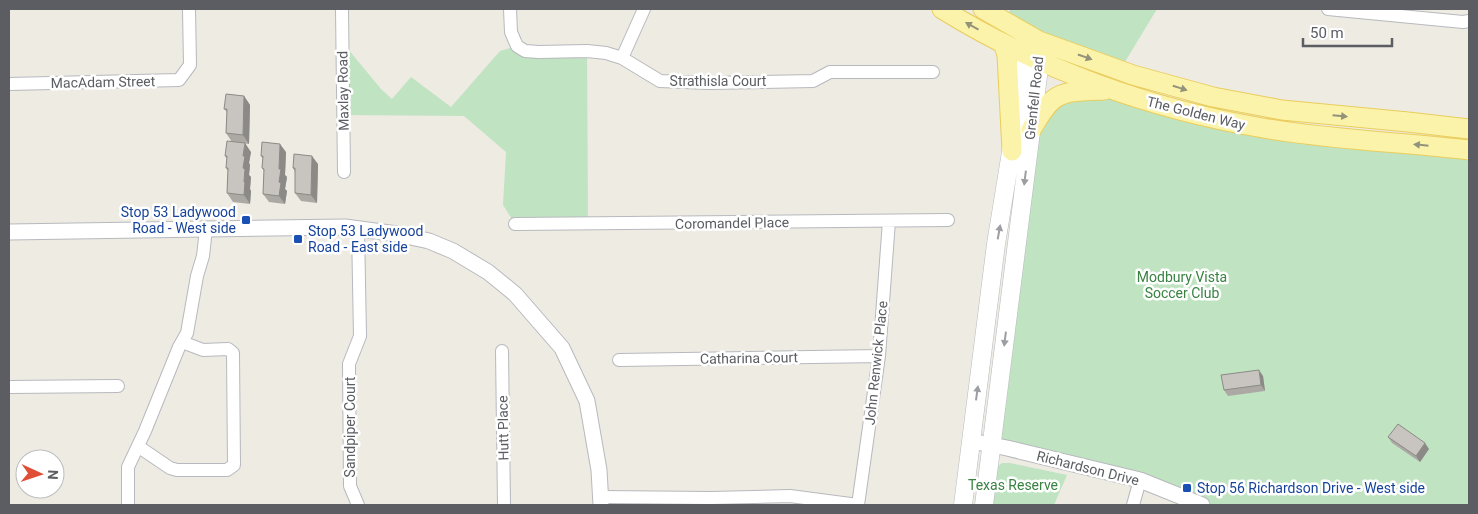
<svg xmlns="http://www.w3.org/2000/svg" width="1478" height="514" font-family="Roboto,sans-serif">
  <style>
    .green { fill: #c0e3c2 }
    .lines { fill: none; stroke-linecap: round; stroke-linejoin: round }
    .minor-casing { stroke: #b8b9be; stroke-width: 14 }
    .tertiary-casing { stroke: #b8b9be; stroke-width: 17 }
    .secondary-casing { stroke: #b8bac0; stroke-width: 19 }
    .primary-casing { stroke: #eacd5e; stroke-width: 21 }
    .minor { stroke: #fff; stroke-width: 12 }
    .tertiary { stroke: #fff; stroke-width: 15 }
    .secondary { stroke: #fff; stroke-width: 18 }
    .primary { stroke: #fbf3a9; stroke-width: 19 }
    .wall { fill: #aca9a5 }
    .shaded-wall { fill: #8c8a86 }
    .building { fill: #c8c5c0; stroke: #8c8a86 }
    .oneway { fill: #93927b }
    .oneway2 { fill: #9d9ea1 }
    .transit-dot { fill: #1a4fb4; stroke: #fff; stroke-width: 2 }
    .labels { text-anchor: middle; stroke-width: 5; stroke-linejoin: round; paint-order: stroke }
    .street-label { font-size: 14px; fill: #5b5d62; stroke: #fff }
    .transit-label { font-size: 14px; fill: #164399; stroke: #fff; text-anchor: start }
    .park-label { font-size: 14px; fill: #398342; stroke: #fff }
  </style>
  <rect width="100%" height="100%" fill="#edebe2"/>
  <path class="green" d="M 1011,9 L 1157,9 L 1120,70 L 1003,21 Z
    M 517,46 L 587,51 L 588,224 L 515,224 L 503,205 L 506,152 L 464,116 L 344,115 L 348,49 L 381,89 L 392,99 L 411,77 L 451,107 L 500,51 Z
    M 1118,92 L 1186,112 L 1469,151 L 1469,505 L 1202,505 L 992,445 L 1031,130 L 1050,101 Z
    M 1002,463 L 1010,463 L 1067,475 L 1054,505 L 988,505 L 995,469 Z"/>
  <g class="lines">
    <defs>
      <path id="minor" d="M 342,9 L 344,172
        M 510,9 L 511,32 L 517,46 L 525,51 L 539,52 L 587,51 L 606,53 L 622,58 L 660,81 L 709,83 L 813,81 L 830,72 L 933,72
        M 1328,9 L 1463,22 L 1469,21
        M 622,58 L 644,9
        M 9,84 L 179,80 L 190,65 L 189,9
        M 515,224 L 948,220
        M 358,228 L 360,336 L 349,364 L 350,486 L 358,505
        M 502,351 L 504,505
        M 619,360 L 879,356
        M 9,387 L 118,386
        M 139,447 L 170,468 L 177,470 L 227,470 L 234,465 L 233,353 L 228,349 L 203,350 L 182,342
        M 601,497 L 711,498 L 790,496 L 858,505
        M 128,505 L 128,467 L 145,431 L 179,347 L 187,333 L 197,276 L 203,256 L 206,229
        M 858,505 L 879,356 L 889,221
        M 1133,505 L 1140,480"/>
      <path id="tertiary" d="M 9,232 L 345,227 L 397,234 L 429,241 L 453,251 L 488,272 L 515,294 L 562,348 L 587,401 L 599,470 L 601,505
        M 971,441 L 1007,448 L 1140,480 L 1202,505"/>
      <path id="secondary" d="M 963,505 L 996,244 L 1027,54 L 1035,45
        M 984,505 L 1040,60 L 1039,47"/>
      <path id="primary" d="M 942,9 C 1039,69 1150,109 1263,128 C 1331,140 1401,142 1469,150
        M 983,9 L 1039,41 L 1133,75 L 1213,97 L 1282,110 L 1408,122 L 1469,129
        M 1003,43 L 1007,55 L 1012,151
        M 1031,130 C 1054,90 1059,92 1104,90"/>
    </defs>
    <use href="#minor" class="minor-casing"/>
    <use href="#tertiary" class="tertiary-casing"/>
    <use href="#secondary" class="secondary-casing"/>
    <use href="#primary" class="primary-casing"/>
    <use href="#minor" class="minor"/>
    <use href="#tertiary" class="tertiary"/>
    <use href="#secondary" class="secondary"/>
    <use href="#primary" class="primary"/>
  </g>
  <path class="wall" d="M 244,96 L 250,105 L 249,144 L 232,142 L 226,133 L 227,112 L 224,109 Z
    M 251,152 L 249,163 L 250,165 L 249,175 L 251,177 L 250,189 L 251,191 L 250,204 L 233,202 L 227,193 L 228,171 L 226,168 L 227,159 L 225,156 Z
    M 286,152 L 285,175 L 287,177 L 285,189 L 287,191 L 285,204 L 269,202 L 263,194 L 264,171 L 262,168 L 263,159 L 261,156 Z
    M 318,164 L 317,203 L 301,201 L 295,193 L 295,172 L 293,168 Z
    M 1263,376 L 1265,391 L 1228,396 L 1224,390 Z
    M 1388,437 L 1429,449 L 1420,462 L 1392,443 Z"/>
  <path class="shaded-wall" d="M 244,96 L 250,105 L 249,144 L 243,135 Z
    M 245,143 L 251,152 L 249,163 L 250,165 L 249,175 L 251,177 L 250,189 L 251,191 L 250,204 L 244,195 L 243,156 Z
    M 280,144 L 286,152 L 285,175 L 287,177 L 285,189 L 287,191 L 285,204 L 279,196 L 279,169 Z
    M 312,156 L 318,164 L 317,203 L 311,195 Z
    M 1259,370 L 1263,376 L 1265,391 L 1261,385 Z
    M 1425,443 L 1429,449 L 1420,462 L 1416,456 Z"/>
  <path class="building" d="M 226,94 L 244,96 L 243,135 L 226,133 L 227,109 L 224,109 Z
    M 227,141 L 245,143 L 243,156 L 245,156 L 243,168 L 245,169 L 244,182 L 245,182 L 244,195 L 227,193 L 228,168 L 226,168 L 227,156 L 225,156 Z
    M 262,142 L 280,144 L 279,169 L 281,169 L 279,182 L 281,183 L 279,196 L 263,194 L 264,169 L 262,168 L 263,156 L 261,156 Z
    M 294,154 L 312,156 L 311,195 L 295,193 L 295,168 L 293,168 Z
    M 1259,370 L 1261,385 L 1224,390 L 1221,375 Z
    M 1398,424 L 1425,443 L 1416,456 L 1388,437 Z"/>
  <defs><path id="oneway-solid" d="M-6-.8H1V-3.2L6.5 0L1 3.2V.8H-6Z" transform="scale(1.25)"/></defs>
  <g class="oneway">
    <use href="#oneway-solid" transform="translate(972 26) rotate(-151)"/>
    <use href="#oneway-solid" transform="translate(1085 57) rotate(19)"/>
    <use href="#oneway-solid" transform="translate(1180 88) rotate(17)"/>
    <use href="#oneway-solid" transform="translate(1340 116) rotate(5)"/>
    <use href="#oneway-solid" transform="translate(1421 145) rotate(-174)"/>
  </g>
  <g class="oneway2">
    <use href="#oneway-solid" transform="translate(1025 178) rotate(97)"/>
    <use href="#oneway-solid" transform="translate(999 232) rotate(-80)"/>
    <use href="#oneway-solid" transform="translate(1005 339) rotate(97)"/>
    <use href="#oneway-solid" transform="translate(977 393) rotate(-82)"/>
  </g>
  <g class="transit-dot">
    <rect x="241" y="215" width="10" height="10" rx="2.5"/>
    <rect x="293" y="234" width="10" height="10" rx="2.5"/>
    <rect x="1182" y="483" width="10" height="10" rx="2.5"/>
  </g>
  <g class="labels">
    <g class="street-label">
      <text x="718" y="86">Strathisla Court</text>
      <text transform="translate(103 82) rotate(-1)" y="5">MacAdam Street</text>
      <text transform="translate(343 91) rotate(-91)" y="5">Maxlay Road</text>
      <text transform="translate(1034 98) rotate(-84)" y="5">Grenfell Road</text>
      <text transform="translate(1196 113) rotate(14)" y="5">The Golden Way</text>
      <text transform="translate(732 223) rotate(-1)" y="5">Coromandel Place</text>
      <text transform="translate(749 358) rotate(-1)" y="5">Catharina Court</text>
      <text transform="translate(876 363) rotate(-84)" y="5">John Renwick Place</text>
      <text transform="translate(350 427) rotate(-90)" y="5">Sandpiper Court</text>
      <text transform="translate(503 428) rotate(-91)" y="5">Hutt Place</text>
      <text transform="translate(1088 468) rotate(14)" y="5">Richardson Drive</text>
    </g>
    <g class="transit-label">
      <text x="236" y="217" text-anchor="end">Stop 53 Ladywood<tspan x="236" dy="16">Road - West side</tspan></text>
      <text x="308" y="236">Stop 53 Ladywood<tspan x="308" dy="16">Road - East side</tspan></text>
      <text x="1197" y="493">Stop 56 Richardson Drive - West side</text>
    </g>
    <g class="park-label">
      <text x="1182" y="282">Modbury Vista<tspan x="1182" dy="16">Soccer Club</tspan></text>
      <text x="1013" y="490">Texas Reserve</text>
    </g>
  </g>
  <rect width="1478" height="514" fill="none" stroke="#5b5d62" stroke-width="20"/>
  <g transform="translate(40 474) rotate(93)"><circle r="24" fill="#ffffff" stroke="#bdbec0"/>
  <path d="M0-4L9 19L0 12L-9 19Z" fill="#e04f35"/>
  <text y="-8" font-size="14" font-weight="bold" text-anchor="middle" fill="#5b5d62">N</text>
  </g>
  <path d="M1303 38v8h89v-8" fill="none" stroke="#5b5d62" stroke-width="2.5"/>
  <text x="1310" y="38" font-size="15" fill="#5b5d62" stroke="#ffffff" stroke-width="4" paint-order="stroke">50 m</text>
</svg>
